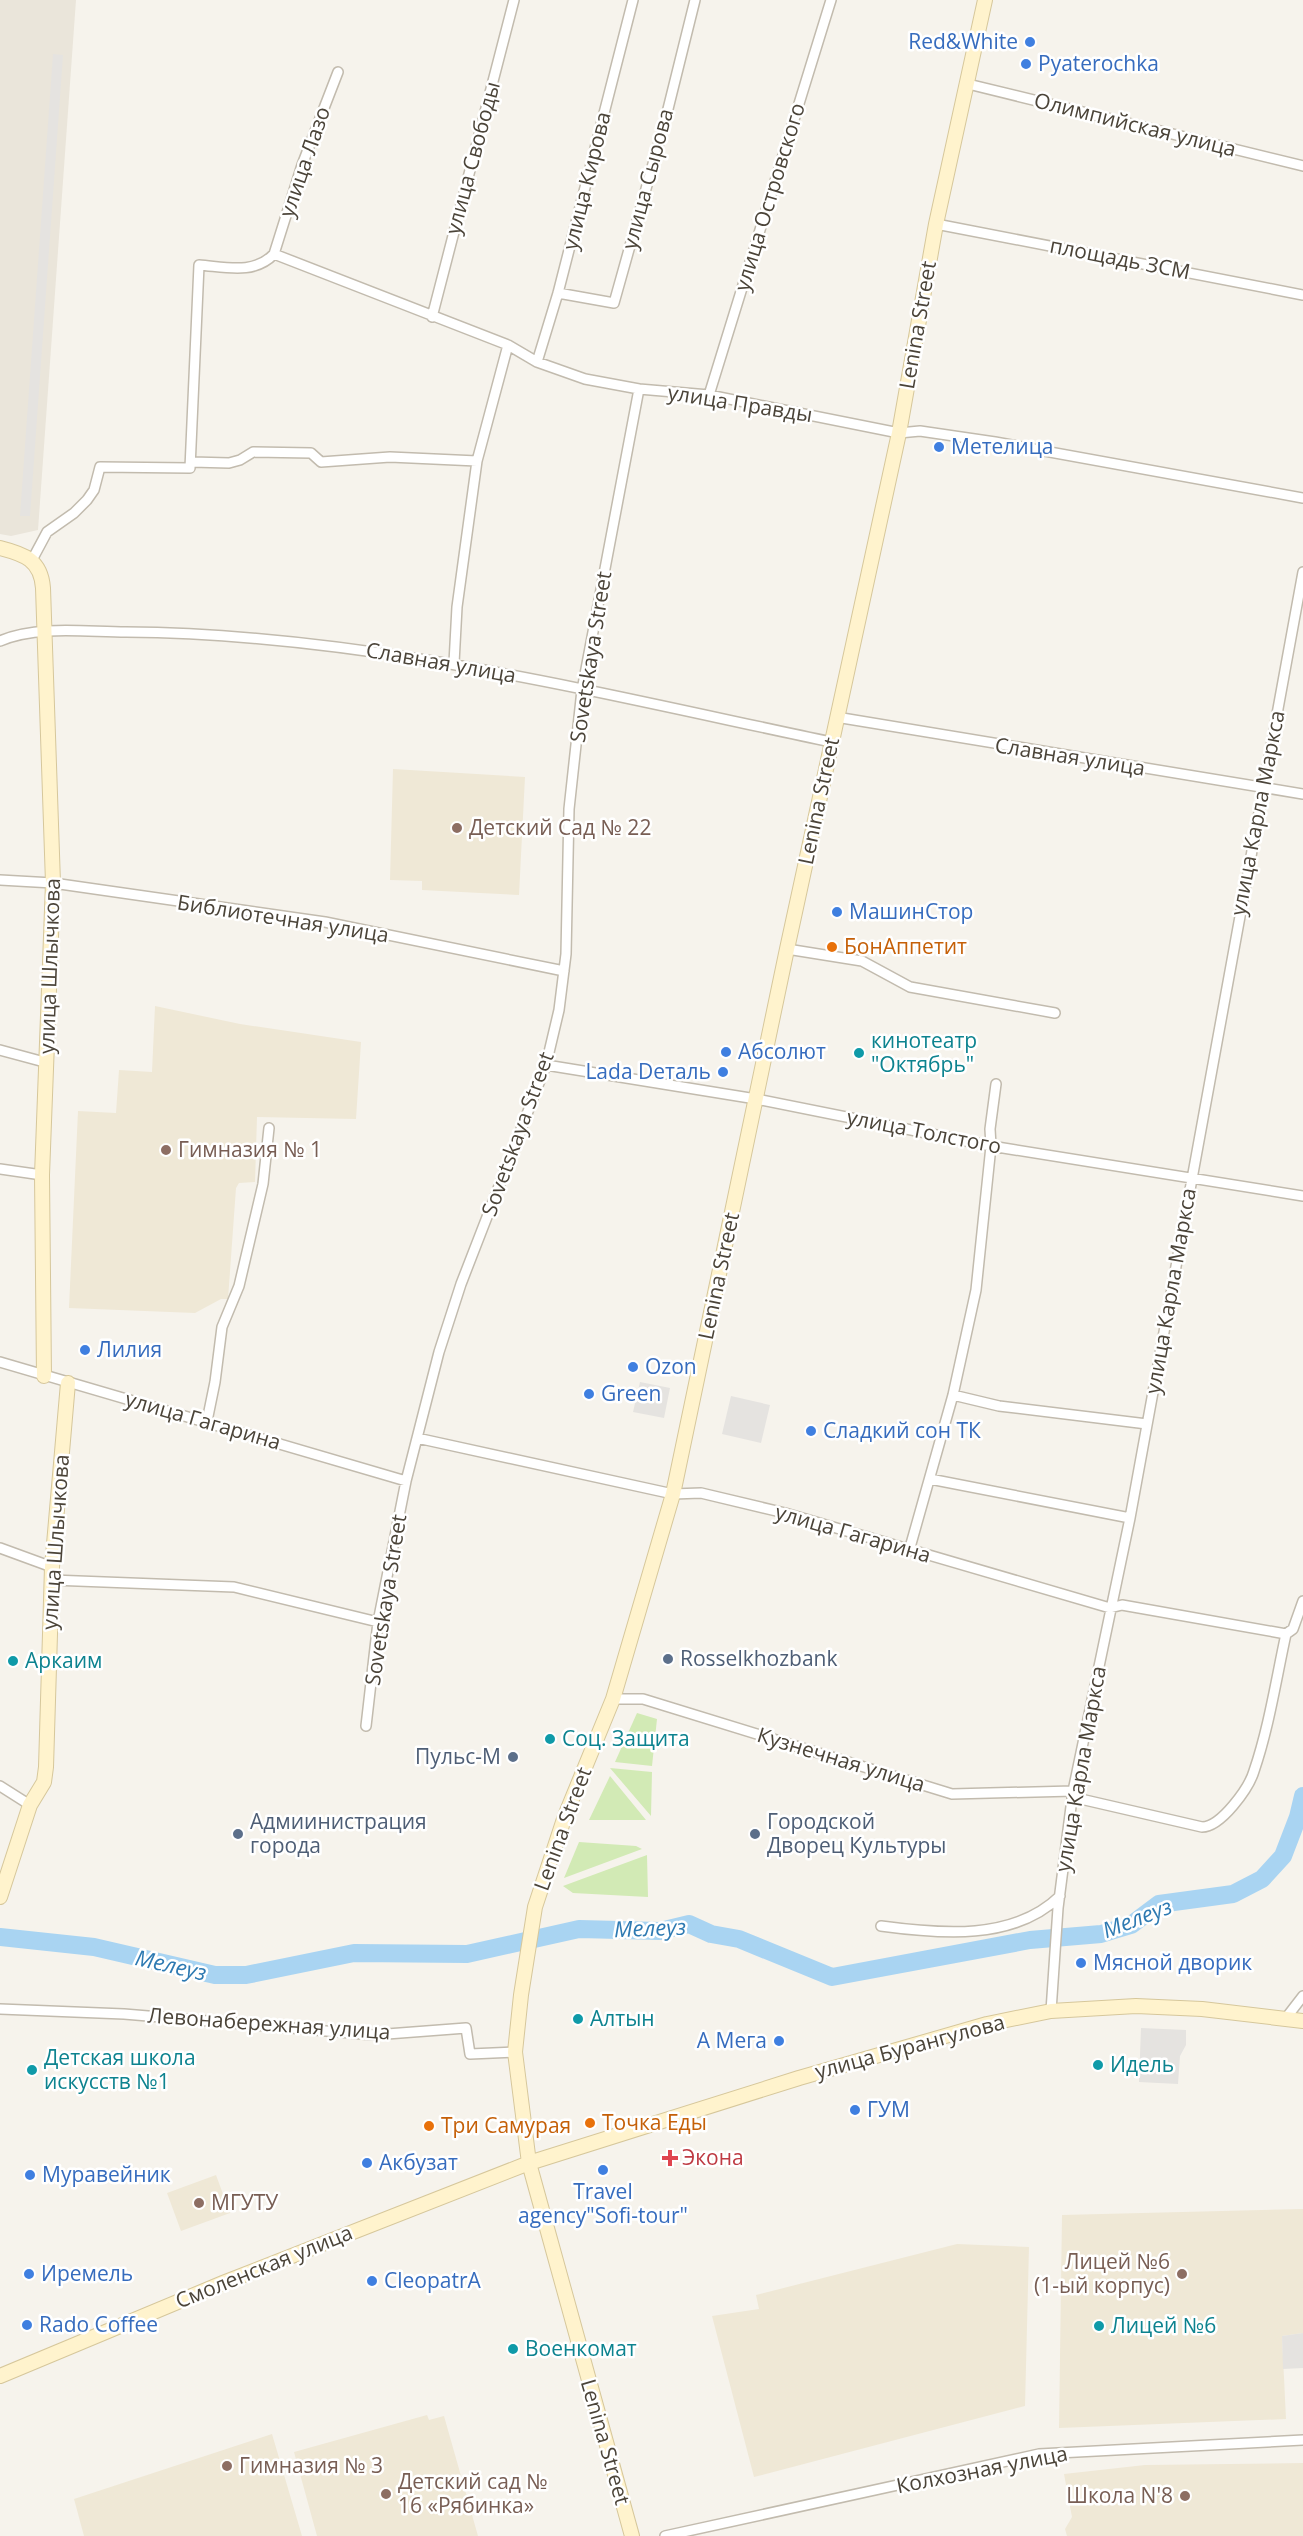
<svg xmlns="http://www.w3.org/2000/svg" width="1303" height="2536" font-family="'Open Sans',sans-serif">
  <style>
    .residential { fill: #eae5da }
    .education { fill: #efe8d6 }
    .green { fill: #d2eab5 }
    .parking { fill: #e5e3e0 }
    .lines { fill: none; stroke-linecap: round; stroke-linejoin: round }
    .river { stroke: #a9d4f2; stroke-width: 18 }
    .street-casing { stroke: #c2bbae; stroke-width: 12 }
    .secondary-casing { stroke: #d6c79b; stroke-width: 16 }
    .street { stroke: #fff; stroke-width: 9 }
    .secondary { stroke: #fff3cd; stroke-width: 14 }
    .shop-dot { fill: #3f7fe0; stroke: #fff; stroke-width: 2 }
    .education-dot { fill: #8d6e63; stroke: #fff; stroke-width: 2 }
    .food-dot { fill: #e8710a; stroke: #fff; stroke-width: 2 }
    .culture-dot { fill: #0f9aa8; stroke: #fff; stroke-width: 2 }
    .service-dot { fill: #5c6f8a; stroke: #fff; stroke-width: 2 }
    .health-dot { fill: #e0444e; stroke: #fff; stroke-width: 2 }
    .labels { text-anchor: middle; stroke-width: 5; stroke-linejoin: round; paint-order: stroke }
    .shop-label { font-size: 21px; fill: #366cbe; stroke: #fff; text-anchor: start }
    .street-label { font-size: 21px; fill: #4b4439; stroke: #fff }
    .education-label { font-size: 21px; fill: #785e54; stroke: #fff; text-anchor: start }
    .food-label { font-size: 21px; fill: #c56008; stroke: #fff; text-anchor: start }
    .culture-label { font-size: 21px; fill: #0d838f; stroke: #fff; text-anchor: start }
    .service-label { font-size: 21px; fill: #4e5e75; stroke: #fff; text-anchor: start }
    .health-label { font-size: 21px; fill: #be3a42; stroke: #fff; text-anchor: start }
    .water-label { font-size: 22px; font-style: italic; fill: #2e7ab2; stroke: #fff }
  </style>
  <rect width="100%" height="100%" fill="#f6f3ec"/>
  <path class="residential" d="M 0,0 L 76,0 L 38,530 L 11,536 L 0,534 Z"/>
  <path class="education" d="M 393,769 L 525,777 L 519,895 L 422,890 L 422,881 L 390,880 Z
    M 155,1006 L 240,1024 L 361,1042 L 356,1119 L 257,1117 L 255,1182 L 239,1183 L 236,1188 L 228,1299 L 221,1299 L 195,1313 L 69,1308 L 78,1111 L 116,1113 L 119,1070 L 152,1072 Z
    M 216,2175 L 230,2213 L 181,2231 L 167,2193 Z
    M 1303,2209 L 1303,2333 L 1282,2336 L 1286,2419 L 1059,2428 L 1062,2215 Z
    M 957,2244 L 1029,2247 L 1025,2406 L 754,2477 L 712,2316 L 759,2309 L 756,2295 Z
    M 427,2415 L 429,2420 L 444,2416 L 478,2536 L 317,2536 L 294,2452 Z
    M 272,2434 L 302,2536 L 84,2536 L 74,2499 Z
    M 1303,2463 L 1303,2536 L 1067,2536 L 1065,2529 L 1072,2517 L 1064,2474 L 1145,2465 Z"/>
  <path class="green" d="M 637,1713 L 657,1719 L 652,1766 L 615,1762 Z
    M 610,1768 L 652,1772 L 651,1816 Z
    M 610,1776 L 646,1820 L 589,1820 Z
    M 579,1842 L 636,1846 L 642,1849 L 564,1878 Z
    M 647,1855 L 648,1897 L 573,1893 L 563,1886 Z"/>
  <path class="parking" d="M 53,54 L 63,55 L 30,516 L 20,516 Z
    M 640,1382 L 670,1388 L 664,1418 L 633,1412 Z
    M 731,1396 L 770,1405 L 761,1443 L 722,1434 Z
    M 1141,2028 L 1186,2030 L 1186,2045 L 1180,2056 L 1178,2084 L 1139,2082 Z
    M 1303,2333 L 1303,2368 L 1283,2369 L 1282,2336 Z"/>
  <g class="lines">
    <path class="river" d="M 0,1937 L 94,1947 L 215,1975 L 246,1975 L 354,1953 L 467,1954 L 579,1929 L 660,1931 L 689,1924 L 711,1934 L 739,1939 L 832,1977 L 1030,1940 L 1101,1934 L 1131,1925 L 1159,1904 L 1233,1894 L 1262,1879 L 1283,1856 L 1298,1817 L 1303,1796"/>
    <defs>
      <path id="street" d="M 968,84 L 1303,166
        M 936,224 L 1303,295
        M 274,254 L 302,165 L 338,72
        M 558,293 L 614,303 L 665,121 L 695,0
        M 432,317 L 514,0
        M 537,362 L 558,293 L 633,0
        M 709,395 L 831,0
        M 192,462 L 229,463 L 240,460 L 253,452 L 311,453 L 321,462 L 390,457 L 477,461
        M 32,560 L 47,532 L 74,513 L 87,500 L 94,490 L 100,467 L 190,468 L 199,265 C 226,267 254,275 274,254 L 508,345 L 537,362 L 585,379 L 639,389 L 709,395 L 899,433 L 920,431 L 995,442 L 1303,498
        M 0,641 C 38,625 86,632 126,632 C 365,634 598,693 831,742
        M 454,663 L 457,607 L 477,461 L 508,345
        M 836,717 L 1303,794
        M 0,880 L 53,883 L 325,922 L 564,971
        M 787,949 L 862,961 L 910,987 L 1055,1013
        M 0,1050 L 48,1063
        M 546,1065 L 756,1099 L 991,1146 L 1303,1196
        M 0,1169 L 42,1175
        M 0,1362 L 406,1481
        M 953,1395 L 999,1406 L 1147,1424
        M 207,1421 L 215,1382 L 222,1327 L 239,1286 L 263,1184 L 269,1128
        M 417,1438 L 673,1494 L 701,1493 L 785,1513 L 1110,1608 L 1122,1605 L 1286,1634
        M 930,1479 L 1130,1518
        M 0,1548 L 52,1567
        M 909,1551 L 953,1395 L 976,1290 L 991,1146 L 990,1129 L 996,1084
        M 52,1580 L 234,1587 L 378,1622
        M 1286,1634 L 1293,1629 L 1303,1601
        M 613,1699 L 643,1699 L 952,1794 L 1073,1791
        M 366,1726 L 378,1622 L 406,1481 L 439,1352 L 461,1284 L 546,1065 L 559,1010 L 566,954 L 569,809 L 582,690 L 639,389
        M 0,1786 L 30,1805
        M 1072,1797 L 1202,1827 C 1221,1827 1249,1788 1254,1771 C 1269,1727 1276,1680 1286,1634
        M 881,1926 C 940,1934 1014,1941 1060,1896
        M 0,2009 L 124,2014 L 374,2035 L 466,2028 L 470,2054 L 515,2052
        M 1051,2011 L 1058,1908 L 1073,1791 L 1130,1518 L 1303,572
        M 1286,2018 L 1303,1996
        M 665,2536 L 1039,2454 L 1303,2440"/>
      <path id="secondary" d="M 0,548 C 24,554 41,560 43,588 L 53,883 L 42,1175 L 44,1376
        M 0,1897 L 30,1805 L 44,1782 L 46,1767 L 52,1567 L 68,1383
        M 0,2376 L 223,2283 L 529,2163 L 799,2078 L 987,2024 L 1051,2011 L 1136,2006 L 1202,2009 L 1303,2021
        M 632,2536 L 529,2163 L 515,2052 L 521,1995 L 535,1907 L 565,1816 L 613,1699 L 673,1494 L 787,949 L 899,433 L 936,224 L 985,0"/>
    </defs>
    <use href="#street" class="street-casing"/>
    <use href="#secondary" class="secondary-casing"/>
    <use href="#street" class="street"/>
    <use href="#secondary" class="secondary"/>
  </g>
  <g class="shop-dot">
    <circle cx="1030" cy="42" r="6"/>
    <circle cx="1026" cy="64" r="6"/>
    <circle cx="939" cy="447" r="6"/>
    <circle cx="837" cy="912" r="6"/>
    <circle cx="726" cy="1052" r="6"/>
    <circle cx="723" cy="1072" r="6"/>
    <circle cx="85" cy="1350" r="6"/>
    <circle cx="633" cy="1367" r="6"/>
    <circle cx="589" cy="1394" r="6"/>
    <circle cx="811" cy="1431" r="6"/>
    <circle cx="1081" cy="1963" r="6"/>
    <circle cx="779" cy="2041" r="6"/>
    <circle cx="855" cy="2110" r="6"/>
    <circle cx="367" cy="2163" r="6"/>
    <circle cx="603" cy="2170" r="6"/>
    <circle cx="30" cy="2175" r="6"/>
    <circle cx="29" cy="2274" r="6"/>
    <circle cx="372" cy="2281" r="6"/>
    <circle cx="27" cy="2325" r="6"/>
  </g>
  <g class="education-dot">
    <circle cx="457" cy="828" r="6"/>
    <circle cx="166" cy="1150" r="6"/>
    <circle cx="199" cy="2203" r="6"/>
    <circle cx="1182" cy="2274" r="6"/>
    <circle cx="227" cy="2466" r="6"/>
    <circle cx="386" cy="2494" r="6"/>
    <circle cx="1185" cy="2496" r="6"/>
  </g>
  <g class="food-dot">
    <circle cx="832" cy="947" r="6"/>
    <circle cx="590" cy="2123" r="6"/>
    <circle cx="429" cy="2126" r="6"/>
  </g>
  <g class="culture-dot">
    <circle cx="859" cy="1053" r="6"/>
    <circle cx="13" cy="1661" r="6"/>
    <circle cx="550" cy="1739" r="6"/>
    <circle cx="578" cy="2019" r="6"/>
    <circle cx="1098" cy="2065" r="6"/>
    <circle cx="32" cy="2070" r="6"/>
    <circle cx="1099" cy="2326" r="6"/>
    <circle cx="513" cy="2349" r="6"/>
  </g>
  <g class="service-dot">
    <circle cx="668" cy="1659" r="6"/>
    <circle cx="513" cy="1757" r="6"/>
    <circle cx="238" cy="1834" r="6"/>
    <circle cx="755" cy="1834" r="6"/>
  </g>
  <path class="health-dot" d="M667 2149h6v6h6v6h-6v6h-6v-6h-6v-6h6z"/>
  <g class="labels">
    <g class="shop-label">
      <text x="1018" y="49" text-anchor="end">Red&amp;White</text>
      <text x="1038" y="71">Pyaterochka</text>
      <text x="951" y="454">Метелица</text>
      <text x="849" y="919">МашинСтор</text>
      <text x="738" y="1059">Абсолют</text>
      <text x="711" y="1079" text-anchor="end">Lada Dеталь</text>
      <text x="97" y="1357">Лилия</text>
      <text x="645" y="1374">Ozon</text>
      <text x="601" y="1401">Green</text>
      <text x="823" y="1438">Сладкий сон ТК</text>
      <text x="1093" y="1970">Мясной дворик</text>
      <text x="767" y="2048" text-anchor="end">А Мега</text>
      <text x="867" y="2117">ГУМ</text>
      <text x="379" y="2170">Акбузат</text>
      <text x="42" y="2182">Муравейник</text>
      <text x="603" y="2199" text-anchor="middle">Travel<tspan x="603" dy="24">agency"Sofi-tour"</tspan></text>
      <text x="41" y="2281">Иремель</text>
      <text x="384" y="2288">CleopatrA</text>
      <text x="39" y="2332">Rado Coffee</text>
    </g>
    <g class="street-label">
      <text transform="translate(1135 125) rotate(14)" y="7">Олимпийская улица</text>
      <text transform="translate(473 158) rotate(-75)" y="7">улица Свободы</text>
      <text transform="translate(305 162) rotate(-71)" y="7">улица Лазо</text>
      <text transform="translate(648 179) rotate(-75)" y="7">улица Сырова</text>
      <text transform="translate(587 181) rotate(-76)" y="7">улица Кирова</text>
      <text transform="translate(770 197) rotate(-73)" y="7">улица Островского</text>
      <text transform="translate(1120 259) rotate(11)" y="7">площадь ЗСМ</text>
      <text transform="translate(918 325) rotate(-80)" y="7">Lenina Street</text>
      <text transform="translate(740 404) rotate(9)" y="7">улица Правды</text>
      <text transform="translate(591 657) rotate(-81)" y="7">Sovetskaya Street</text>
      <text transform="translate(441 663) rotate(10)" y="7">Славная улица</text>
      <text transform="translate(1070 757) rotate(9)" y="7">Славная улица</text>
      <text transform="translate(819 801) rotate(-78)" y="7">Lenina Street</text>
      <text transform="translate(1258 813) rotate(-79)" y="7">улица Карла Маркса</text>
      <text transform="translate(283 919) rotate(9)" y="7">Библиотечная улица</text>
      <text transform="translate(50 966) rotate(-88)" y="7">улица Шлычкова</text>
      <text transform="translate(924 1132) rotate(11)" y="7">улица Толстого</text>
      <text transform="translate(518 1134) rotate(-70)" y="7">Sovetskaya Street</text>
      <text transform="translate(719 1276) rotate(-78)" y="7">Lenina Street</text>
      <text transform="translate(1171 1291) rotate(-80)" y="7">улица Карла Маркса</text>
      <text transform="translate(203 1421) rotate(16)" y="7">улица Гагарина</text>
      <text transform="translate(853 1534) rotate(16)" y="7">улица Гагарина</text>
      <text transform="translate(56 1542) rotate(-86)" y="7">улица Шлычкова</text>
      <text transform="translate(386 1600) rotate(-81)" y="7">Sovetskaya Street</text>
      <text transform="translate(841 1760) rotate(17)" y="7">Кузнечная улица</text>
      <text transform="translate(1081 1769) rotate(-80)" y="7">улица Карла Маркса</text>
      <text transform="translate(563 1829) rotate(-70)" y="7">Lenina Street</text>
      <text transform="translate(269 2024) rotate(4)" y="7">Левонабережная улица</text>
      <text transform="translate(910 2047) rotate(-15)" y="7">улица Бурангулова</text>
      <text transform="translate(264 2267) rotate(-22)" y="7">Смоленская улица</text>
      <text transform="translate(605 2442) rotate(74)" y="7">Lenina Street</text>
      <text transform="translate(982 2470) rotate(-11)" y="7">Колхозная улица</text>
    </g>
    <g class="education-label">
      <text x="469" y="835">Детский Сад № 22</text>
      <text x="178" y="1157">Гимназия № 1</text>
      <text x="211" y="2210">МГУТУ</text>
      <text x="1170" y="2269" text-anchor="end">Лицей №6<tspan x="1170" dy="24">(1-ый корпус)</tspan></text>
      <text x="239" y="2473">Гимназия № 3</text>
      <text x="398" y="2489">Детский сад №<tspan x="398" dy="24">16 «Рябинка»</tspan></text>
      <text x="1173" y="2503" text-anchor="end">Школа N'8</text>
    </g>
    <g class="food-label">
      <text x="844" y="954">БонАппетит</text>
      <text x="602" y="2130">Точка Еды</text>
      <text x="441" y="2133">Три Самурая</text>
    </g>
    <g class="culture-label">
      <text x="871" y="1048">кинотеатр<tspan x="871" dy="24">"Октябрь"</tspan></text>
      <text x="25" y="1668">Аркаим</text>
      <text x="562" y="1746">Соц. Защита</text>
      <text x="590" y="2026">Алтын</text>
      <text x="44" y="2065">Детская школа<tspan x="44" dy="24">искусств №1</tspan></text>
      <text x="1110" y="2072">Идель</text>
      <text x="1111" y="2333">Лицей №6</text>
      <text x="525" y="2356">Военкомат</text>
    </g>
    <g class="service-label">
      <text x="680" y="1666">Rosselkhozbank</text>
      <text x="501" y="1764" text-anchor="end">Пульс-М</text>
      <text x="250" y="1829">Адмиинистрация<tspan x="250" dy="24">города</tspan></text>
      <text x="767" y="1829">Городской<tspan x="767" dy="24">Дворец Культуры</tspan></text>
    </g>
    <g class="health-label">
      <text x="682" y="2165">Экона</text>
    </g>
    <g class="water-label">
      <text transform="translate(1137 1918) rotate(-21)" y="8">Мелеуз</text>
      <text transform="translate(650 1928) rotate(-2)" y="8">Мелеуз</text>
      <text transform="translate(171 1965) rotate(13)" y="8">Мелеуз</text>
    </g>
  </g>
</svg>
